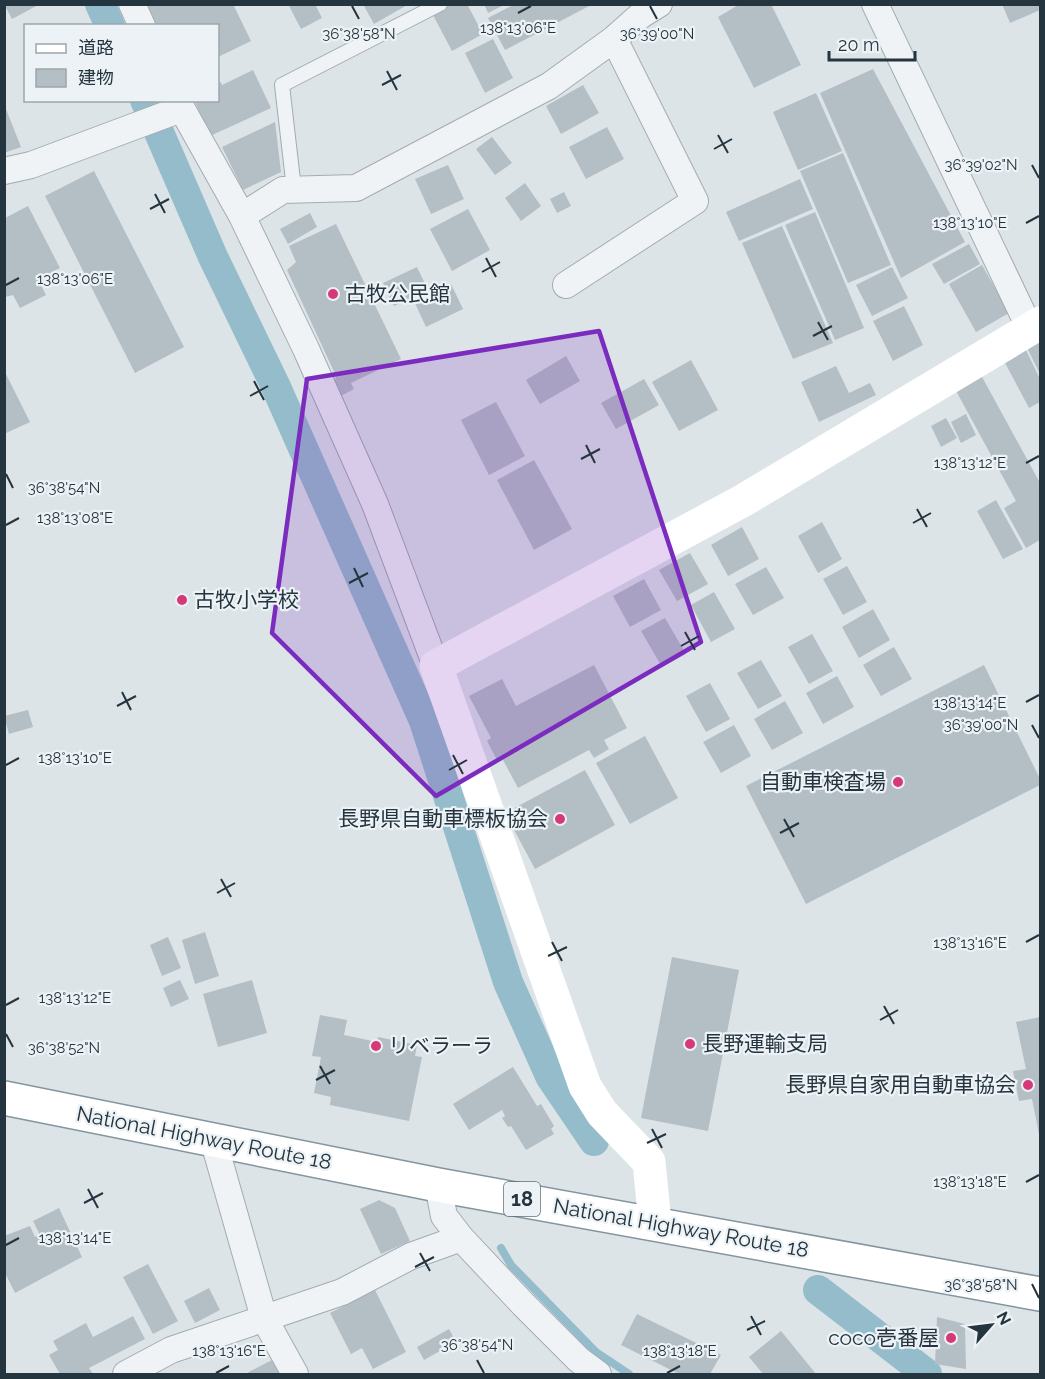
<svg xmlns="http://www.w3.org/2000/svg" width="1045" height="1379" font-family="Raleway,'Noto Sans JP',sans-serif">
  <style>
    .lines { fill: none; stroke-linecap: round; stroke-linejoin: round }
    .stream { stroke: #95bcca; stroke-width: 8 }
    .canal { stroke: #95bcca; stroke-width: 30 }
    .building { fill: #b4bec5 }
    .lane-casing { stroke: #a2acb2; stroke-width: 16 }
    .street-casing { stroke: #a2acb2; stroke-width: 28 }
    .highway-casing { stroke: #83959f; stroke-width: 36 }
    .lane { stroke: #eff3f6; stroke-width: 14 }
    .street { stroke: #eff3f6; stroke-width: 26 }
    .secondary { stroke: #fff; stroke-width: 33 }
    .highway { stroke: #fff; stroke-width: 33 }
    .marked { fill: #7b2cbf; fill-opacity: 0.2; stroke: #7b2cbf; stroke-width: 4.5; stroke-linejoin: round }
    .ticks { fill: none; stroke: #25353f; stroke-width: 2 }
    .poi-dot { fill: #d53977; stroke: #ecf2f5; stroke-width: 2 }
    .labels { text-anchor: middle; stroke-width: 4.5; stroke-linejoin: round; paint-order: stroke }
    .shield { fill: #ecf2f5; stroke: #616e76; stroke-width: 1.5 }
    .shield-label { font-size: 20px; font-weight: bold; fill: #25353f }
    .poi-label { font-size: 21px; fill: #25353f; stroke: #ecf2f5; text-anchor: start }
    .street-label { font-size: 21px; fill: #25353f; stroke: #ecf2f5 }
    .ticks-label { font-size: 15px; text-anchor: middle; fill: #25353f; stroke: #ecf2f5; stroke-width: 4.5; stroke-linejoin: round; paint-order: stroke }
  </style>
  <rect width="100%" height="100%" fill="#dde4e8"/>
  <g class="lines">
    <path class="stream" d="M 501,1248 L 511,1265 L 596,1352 L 629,1374"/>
    <path class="canal" d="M 100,4 L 110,26
      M 145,100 L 213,257 L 276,387 L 424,721 L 508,982 L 550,1076 L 594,1141
      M 818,1290 L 927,1374"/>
  </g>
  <path class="building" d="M 4,4 L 40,4 L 12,19 Z
    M 146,4 L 233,4 L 251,41 L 218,57 L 218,26 L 157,26 Z
    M 288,4 L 315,4 L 322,18 L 301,29 Z
    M 363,4 L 409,4 L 374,24 Z
    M 452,4 L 467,4 L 483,34 L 452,51 L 433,15 Z
    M 484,4 L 506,4 L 488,13 Z
    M 515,4 L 593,4 L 505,50 L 488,18 Z
    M 740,4 L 771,4 L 801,65 L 754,88 L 718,17 Z
    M 1002,4 L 1040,4 L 1040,10 L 1010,23 Z
    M 493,39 L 513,78 L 485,93 L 465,53 Z
    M 873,69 L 965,242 L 901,278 L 820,93 Z
    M 253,70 L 271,108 L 210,136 L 194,100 L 218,100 L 218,83 L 221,82 L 222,85 Z
    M 583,85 L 599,113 L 561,134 L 546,106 Z
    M 816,93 L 842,151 L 798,170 L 773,112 Z
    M 4,104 L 21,147 L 4,153 Z
    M 275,122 L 281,172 L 243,190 L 222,147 Z
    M 607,127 L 624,159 L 586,179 L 569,147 Z
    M 492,137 L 512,163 L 495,175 L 476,149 Z
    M 843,153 L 891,265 L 848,283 L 800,171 Z
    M 448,165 L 464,199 L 431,214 L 415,179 Z
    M 94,171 L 184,347 L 135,373 L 45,196 Z
    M 800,179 L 813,209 L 739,241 L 726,212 Z
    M 525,183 L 541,206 L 521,221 L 505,198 Z
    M 564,192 L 571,206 L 557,213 L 550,199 Z
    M 28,206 L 60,268 L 38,279 L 46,295 L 20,308 L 13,295 L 5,297 L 5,218 Z
    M 468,209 L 490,250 L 452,271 L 430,229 Z
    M 815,212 L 864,328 L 835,340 L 785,225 Z
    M 310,213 L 317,227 L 288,244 L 280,229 Z
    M 336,224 L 401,359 L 351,383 L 354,389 L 339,397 L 334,385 L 336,376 L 287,270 L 296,262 L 289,246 Z
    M 782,226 L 833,343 L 793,359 L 742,243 Z
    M 969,244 L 980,264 L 944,284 L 932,264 Z
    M 982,265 L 1009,313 L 976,332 L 949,284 Z
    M 417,267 L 428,290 L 394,306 L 383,283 Z
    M 892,267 L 908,298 L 872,316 L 856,285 Z
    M 451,284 L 463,309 L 426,327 L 414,301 Z
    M 904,306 L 923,345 L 893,361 L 873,321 Z
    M 1040,340 L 1040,374 L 1027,348 Z
    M 1025,348 L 1040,379 L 1040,402 L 1029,408 L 1003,359 Z
    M 566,356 L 580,381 L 540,404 L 526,380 Z
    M 691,360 L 718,410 L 679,431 L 652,382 Z
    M 836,366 L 849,393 L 870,383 L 876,395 L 819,422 L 801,382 Z
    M 4,370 L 30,422 L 4,434 Z
    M 981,375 L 1040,483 L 1040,540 L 1026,548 L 1004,508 L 1016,501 L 955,389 Z
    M 644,379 L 659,405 L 616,429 L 601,403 Z
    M 496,402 L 525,456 L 489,475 L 461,420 Z
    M 966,414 L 976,435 L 961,443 L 951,422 Z
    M 946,418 L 957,438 L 941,447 L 931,426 Z
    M 534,460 L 572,529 L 534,550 L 497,480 Z
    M 996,500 L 1023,549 L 1003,559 L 977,511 Z
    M 822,522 L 842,559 L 818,573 L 798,536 Z
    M 742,527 L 759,559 L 728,576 L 711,545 Z
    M 690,553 L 708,584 L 677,601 L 659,570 Z
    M 847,566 L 867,602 L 843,615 L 823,579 Z
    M 766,567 L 784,598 L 753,615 L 735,584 Z
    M 644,579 L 661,610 L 630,627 L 613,596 Z
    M 714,592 L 735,629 L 711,642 L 691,605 Z
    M 873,609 L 890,640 L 859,658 L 842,627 Z
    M 665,618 L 686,654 L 662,667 L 641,631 Z
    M 812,634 L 833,671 L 809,684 L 788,647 Z
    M 894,647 L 912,679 L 881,696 L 863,665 Z
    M 761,660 L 782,696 L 758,709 L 737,673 Z
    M 594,665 L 627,728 L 604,740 L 609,749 L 594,758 L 589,750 L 518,788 L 502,758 L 497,760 L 487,741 L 491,738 L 469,696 L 502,679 L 516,706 Z
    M 984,665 L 1040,779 L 1040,785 L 806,904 L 746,786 Z
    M 837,676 L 854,707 L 823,724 L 806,693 Z
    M 710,683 L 730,719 L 706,732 L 686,696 Z
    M 785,701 L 803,733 L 772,750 L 754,719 Z
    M 28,710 L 33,727 L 9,734 L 4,716 Z
    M 734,725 L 751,756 L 721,773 L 703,742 Z
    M 645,736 L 678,798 L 630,824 L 596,763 Z
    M 585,770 L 615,825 L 535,869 L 505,813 Z
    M 205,932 L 219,976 L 195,984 L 182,940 Z
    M 168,937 L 181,968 L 162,976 L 150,945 Z
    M 672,957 L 739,970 L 708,1131 L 641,1118 Z
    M 180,980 L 189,999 L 171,1007 L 163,988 Z
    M 252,980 L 267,1033 L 218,1047 L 203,994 Z
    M 320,1015 L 347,1020 L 344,1035 L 377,1042 L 378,1037 L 417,1045 L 415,1056 L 422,1057 L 409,1121 L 330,1105 L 331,1097 L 314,1093 L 321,1057 L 312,1056 Z
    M 1040,1017 L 1040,1134 L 1039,1134 L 1032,1099 L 1019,1101 L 1013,1071 L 1026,1069 L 1016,1022 Z
    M 513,1067 L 537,1106 L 541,1104 L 554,1126 L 551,1129 L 554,1134 L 526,1150 L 511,1126 L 508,1127 L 502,1118 L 505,1116 L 502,1110 L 469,1130 L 453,1104 Z
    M 379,1200 L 395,1208 L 410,1241 L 381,1254 L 360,1209 Z
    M 59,1208 L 82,1257 L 15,1293 L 4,1271 L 4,1236 L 30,1226 L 35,1237 L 40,1235 L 33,1221 Z
    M 148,1264 L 178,1321 L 153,1334 L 123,1277 Z
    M 209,1288 L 220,1310 L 195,1323 L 184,1301 Z
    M 375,1290 L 406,1352 L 373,1369 L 362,1348 L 351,1354 L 330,1313 Z
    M 637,1314 L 721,1355 L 710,1374 L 679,1374 L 621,1345 Z
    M 133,1316 L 145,1339 L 89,1368 L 93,1374 L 60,1374 L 49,1355 L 58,1350 L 53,1341 L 86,1323 L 93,1337 Z
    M 937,1317 L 965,1324 L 966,1369 L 935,1364 Z
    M 449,1329 L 456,1342 L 424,1360 L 417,1347 Z
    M 781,1331 L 816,1374 L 763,1374 L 749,1357 Z
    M 274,1359 L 282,1374 L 245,1374 Z"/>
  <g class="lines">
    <defs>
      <path id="lane" d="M 294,189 L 282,85 L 440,4"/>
      <path id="street" d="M 132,4 L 142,26
        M 875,4 L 1030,329
        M 177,100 L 242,216 L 306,349 L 375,504 L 436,666
        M 4,171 L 31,165 L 181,109
        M 242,216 L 283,190 L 356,188 L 549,86 L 614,39 L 641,15 L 659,4
        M 566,285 L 695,201 L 614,39
        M 213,1139 L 264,1318 L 295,1374
        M 438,1185 L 444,1216 L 461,1238 L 523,1304 L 579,1360 L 598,1374
        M 126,1374 L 171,1350 L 342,1292 L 411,1256 L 461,1238"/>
      <path id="highway" d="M 4,1098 L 438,1185 L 1040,1294"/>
    </defs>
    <use href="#lane" class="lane-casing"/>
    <use href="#street" class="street-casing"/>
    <use href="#highway" class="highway-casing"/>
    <use href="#lane" class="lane"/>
    <use href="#street" class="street"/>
    <path class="secondary" d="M 655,1223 L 649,1162 L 602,1113 L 585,1086 L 436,666 L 744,500 L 1040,323"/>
    <use href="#highway" class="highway"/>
  </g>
  <path class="marked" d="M 599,331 L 701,642 L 436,796 L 272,633 L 307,379 Z"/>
  <path class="ticks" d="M 352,6 L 359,19M 650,6 L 657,19M 518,13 L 531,6M 387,71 L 397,90M 382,85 L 401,75M 718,135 L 728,153M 714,149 L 732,139M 1032,165 L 1039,178M 155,194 L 165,213M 150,209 L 169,199M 1026,223 L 1039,216M 486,258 L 496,277M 482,272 L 500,262M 6,285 L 19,278M 818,322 L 828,340M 813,336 L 832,326M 254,381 L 264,400M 250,396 L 268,386M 586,445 L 595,463M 581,459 L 600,449M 1026,463 L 1039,456M 6,474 L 13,488M 917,509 L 927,527M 913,523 L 931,513M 6,525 L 19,518M 354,568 L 363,587M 349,583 L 368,573M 685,632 L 695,650M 681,646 L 699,636M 122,692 L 131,710M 1026,702 L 1039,695M 117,706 L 136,696M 1032,725 L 1039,738M 453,755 L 463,774M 6,765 L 19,758M 449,770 L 467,760M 784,819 L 794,837M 780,833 L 799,823M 221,879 L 231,897M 217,893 L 235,883M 552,942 L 562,961M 1026,942 L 1039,935M 548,956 L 567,947M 6,1005 L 19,998M 884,1006 L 894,1024M 880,1020 L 898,1010M 6,1034 L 13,1047M 320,1066 L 330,1084M 316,1080 L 335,1070M 652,1129 L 662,1148M 647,1143 L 666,1134M 1026,1182 L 1039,1175M 88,1189 L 98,1208M 84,1203 L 103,1193M 6,1245 L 19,1238M 420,1253 L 430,1271M 415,1267 L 434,1257M 1032,1284 L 1039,1298M 751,1316 L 761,1335M 747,1330 L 765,1321M 477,1360 L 484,1373M 216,1373 L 229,1366M 667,1373 L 680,1366"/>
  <g class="poi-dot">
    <circle cx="333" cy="294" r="6"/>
    <circle cx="182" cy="600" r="6"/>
    <circle cx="898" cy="782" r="6"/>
    <circle cx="560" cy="819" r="6"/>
    <circle cx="690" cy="1044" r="6"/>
    <circle cx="376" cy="1046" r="6"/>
    <circle cx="1028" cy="1085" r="6"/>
    <circle cx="951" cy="1338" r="6"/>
  </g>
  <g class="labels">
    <rect class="shield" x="504" y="1182" width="36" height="34" rx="4.5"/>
    <g class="shield-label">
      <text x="522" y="1206">18</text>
    </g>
    <g class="poi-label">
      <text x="345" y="301">古牧公民館</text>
      <text x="194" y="607">古牧小学校</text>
      <text x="886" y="789" text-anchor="end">自動車検査場</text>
      <text x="548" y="826" text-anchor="end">長野県自動車標板協会</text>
      <text x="702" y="1051">長野運輸支局</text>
      <text x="388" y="1053">リベラーラ</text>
      <text x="1016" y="1092" text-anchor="end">長野県自家用自動車協会</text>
      <text x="939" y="1345" text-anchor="end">coco壱番屋</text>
    </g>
    <g class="street-label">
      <text transform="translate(204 1138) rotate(11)" y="7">National Highway Route 18</text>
      <text transform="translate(681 1228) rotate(10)" y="7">National Highway Route 18</text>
    </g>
  </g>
  <g class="ticks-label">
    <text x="518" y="33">138°13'06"E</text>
    <text x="359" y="39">36°38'58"N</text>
    <text x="657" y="39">36°39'00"N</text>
    <text x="981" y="170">36°39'02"N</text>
    <text x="970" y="228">138°13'10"E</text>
    <text x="75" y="284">138°13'06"E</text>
    <text x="970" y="468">138°13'12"E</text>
    <text x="64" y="493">36°38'54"N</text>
    <text x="75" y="523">138°13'08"E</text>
    <text x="970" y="708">138°13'14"E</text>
    <text x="981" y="730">36°39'00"N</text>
    <text x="75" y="763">138°13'10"E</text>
    <text x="970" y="948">138°13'16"E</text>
    <text x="75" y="1003">138°13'12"E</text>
    <text x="64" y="1053">36°38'52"N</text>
    <text x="970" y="1187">138°13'18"E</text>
    <text x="75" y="1243">138°13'14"E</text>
    <text x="981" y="1290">36°38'58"N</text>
    <text x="477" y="1350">36°38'54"N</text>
    <text x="229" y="1356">138°13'16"E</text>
    <text x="680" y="1356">138°13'18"E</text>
  </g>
  <rect width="1045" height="1379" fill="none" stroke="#25353f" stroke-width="12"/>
  <rect x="24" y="24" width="195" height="78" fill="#ecf2f5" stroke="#9ca6ac" stroke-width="1.5"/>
  <rect x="36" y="44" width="30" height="9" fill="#ffffff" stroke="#9ca6ac" stroke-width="1.5"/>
  <text x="78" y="54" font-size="18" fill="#25353f">道路</text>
  <rect x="36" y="69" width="30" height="18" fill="#b4bec5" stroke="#9ca6ac" stroke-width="1.5"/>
  <text x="78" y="84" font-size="18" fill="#25353f">建物</text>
  <g transform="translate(991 1325) rotate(62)" stroke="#ecf2f5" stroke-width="4.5" paint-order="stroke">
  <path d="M0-4.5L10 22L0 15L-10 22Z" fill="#25353f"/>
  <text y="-9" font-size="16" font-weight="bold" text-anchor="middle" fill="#25353f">N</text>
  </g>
  <path d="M829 51v9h86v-9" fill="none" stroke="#25353f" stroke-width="3"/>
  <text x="838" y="51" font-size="18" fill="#25353f" stroke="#ecf2f5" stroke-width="4.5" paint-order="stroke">20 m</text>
</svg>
